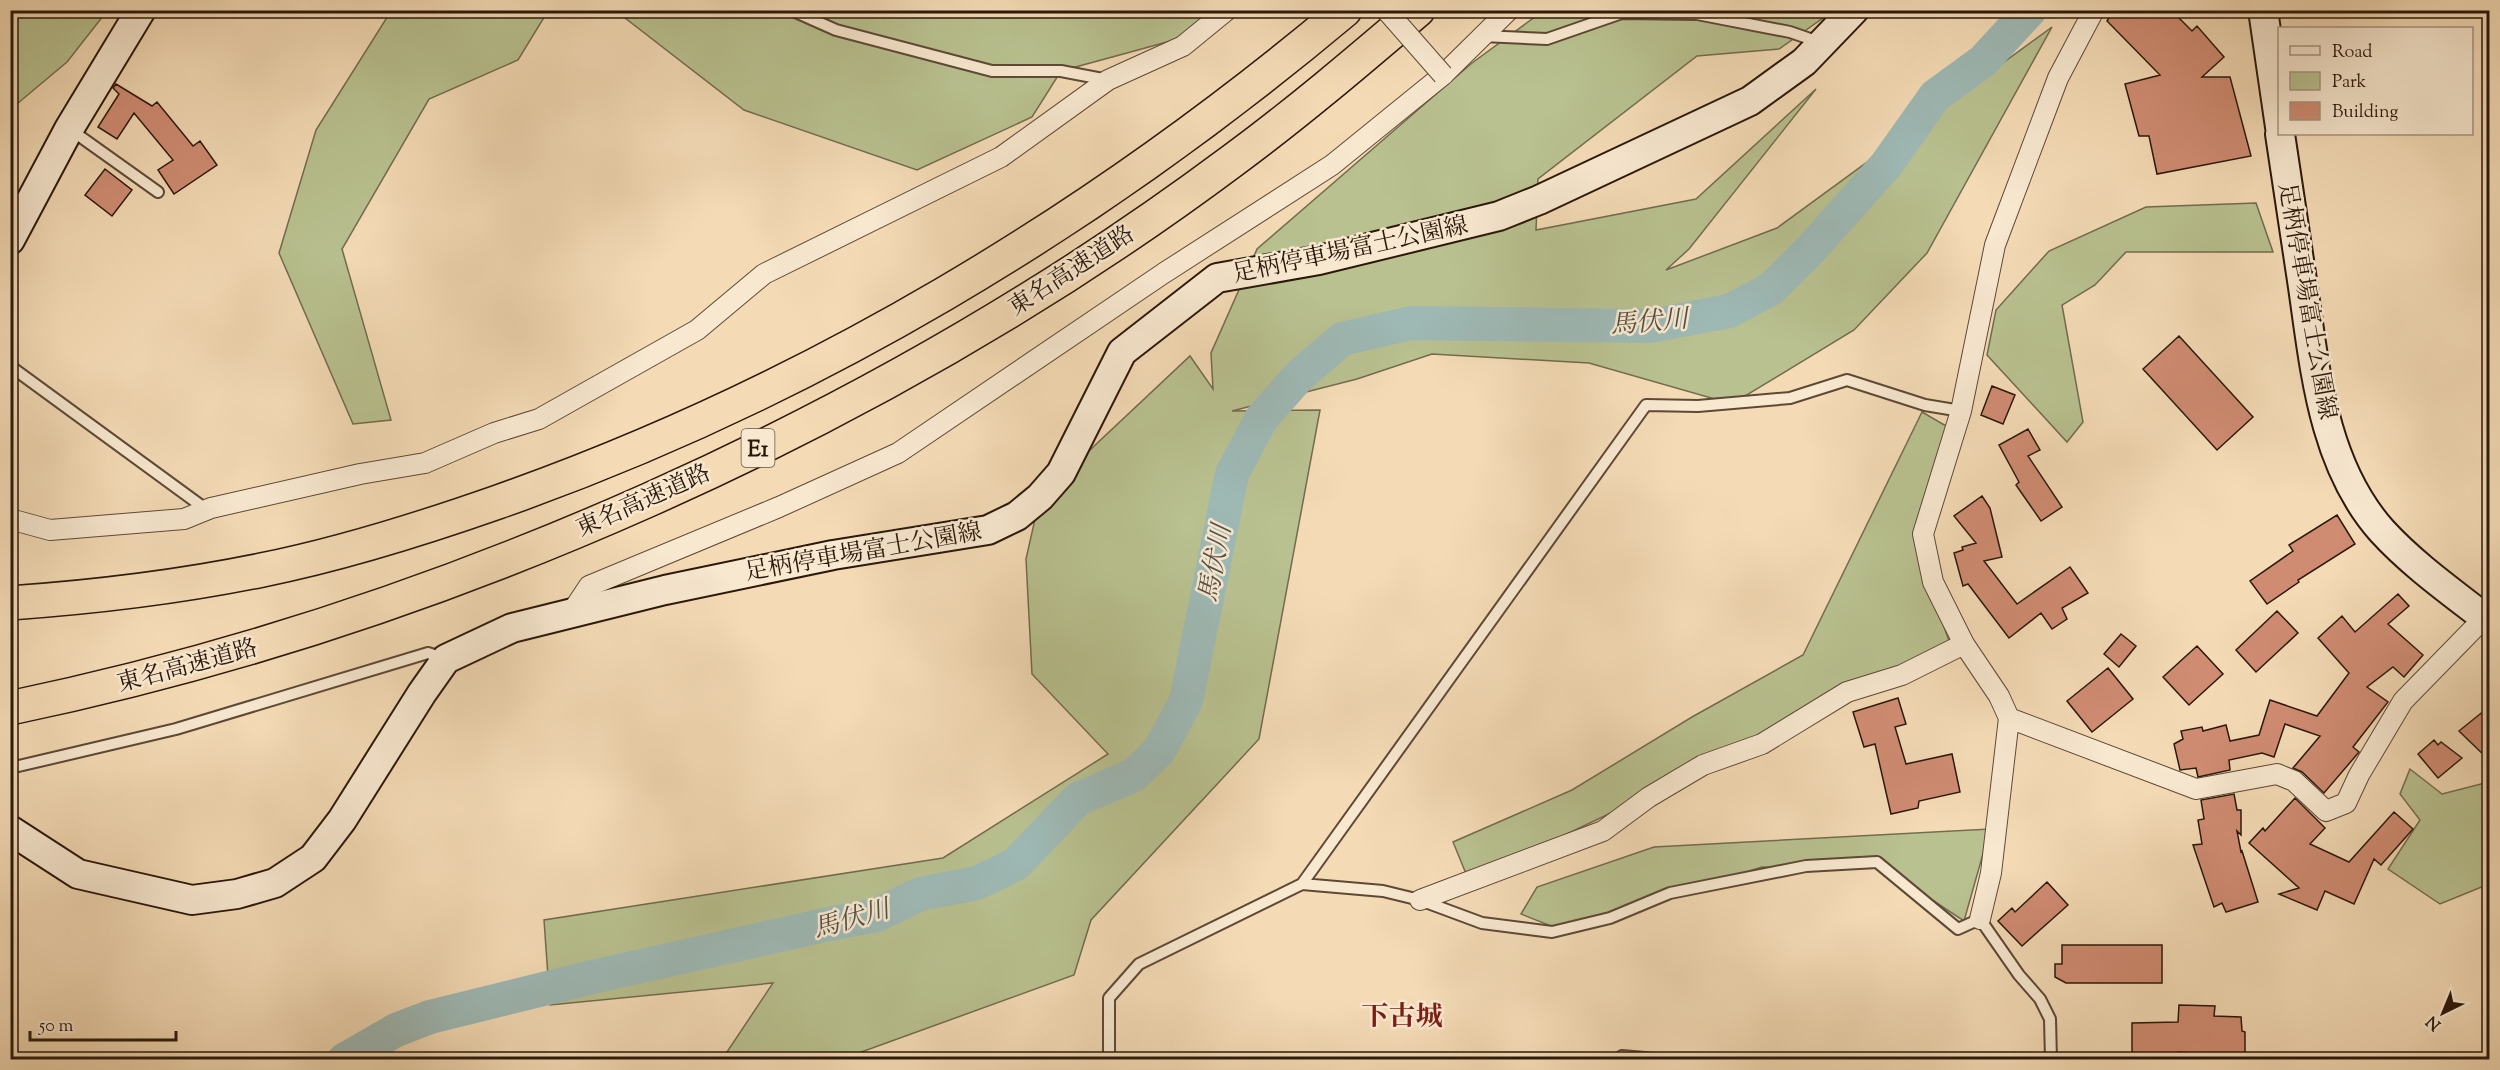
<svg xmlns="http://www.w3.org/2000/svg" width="2500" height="1070" font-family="'Sorts Mill Goudy','Noto Serif JP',serif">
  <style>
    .green { fill: #b9c190; stroke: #726c4e; stroke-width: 1.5 }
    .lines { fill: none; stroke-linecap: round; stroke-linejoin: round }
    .river { stroke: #9eb9b5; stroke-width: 34 }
    .building { fill: #d08c73; stroke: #2b180b; stroke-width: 1.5 }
    .lane-casing { stroke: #5d4936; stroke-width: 14 }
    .street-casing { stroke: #5d4936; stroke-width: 22 }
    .secondary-casing { stroke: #2b180b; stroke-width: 32 }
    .highway-casing { stroke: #2b180b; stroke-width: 36 }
    .lane { stroke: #f8e8d0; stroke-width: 10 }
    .street { stroke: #f8e8d0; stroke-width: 20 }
    .secondary { stroke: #f8e8d0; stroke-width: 28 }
    .highway { stroke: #f4dbb6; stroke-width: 33 }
    .street-bridge-casing { stroke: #5d4936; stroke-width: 22; stroke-linecap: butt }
    .street-bridge { stroke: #f8e8d0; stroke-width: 20 }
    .labels { text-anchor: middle; stroke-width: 5; stroke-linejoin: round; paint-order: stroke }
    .shield { fill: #f8e8d0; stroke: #685646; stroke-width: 1.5 }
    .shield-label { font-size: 22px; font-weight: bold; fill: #2b180b }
    .street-label { font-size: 24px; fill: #2b180b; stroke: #f8e8d0 }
    .water-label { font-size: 26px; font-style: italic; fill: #535046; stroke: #f8e8d0 }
    .quarter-label { font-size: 27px; font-weight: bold; fill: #7a1f14; stroke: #f8e8d0 }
  </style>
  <rect width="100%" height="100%" fill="#f4dbb6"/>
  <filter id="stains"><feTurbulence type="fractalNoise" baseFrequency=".00333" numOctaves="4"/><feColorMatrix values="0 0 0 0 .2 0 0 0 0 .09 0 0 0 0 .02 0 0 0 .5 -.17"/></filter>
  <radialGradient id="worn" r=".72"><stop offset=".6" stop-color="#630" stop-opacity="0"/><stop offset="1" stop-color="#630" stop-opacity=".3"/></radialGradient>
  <path class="green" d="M 11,10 L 107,11 L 67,62 L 11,109 Z
    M 391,11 L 548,11 L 518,60 L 429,99 L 342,249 L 391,420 L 353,424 L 279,253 L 316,130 Z
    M 616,11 L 1212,11 L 1178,39 L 1061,71 L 1032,117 L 917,170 L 744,110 Z
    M 1543,11 L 1833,11 L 1779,49 L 1697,56 L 1538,179 L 1536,230 L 1696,199 L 1816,89 L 1689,249 L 1666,270 L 1777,228 L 2052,27 L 1927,253 L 1854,330 L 1732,404 L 1589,363 L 1432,354 L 1357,379 L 1232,411 L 1320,410 L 1259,739 L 1091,920 L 1074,975 L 842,1059 L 634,1059 L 725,1055 L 773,983 L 550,1005 L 544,920 L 943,858 L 1108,754 L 1032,674 L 1026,559 L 1040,497 L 1190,356 L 1213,389 L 1211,353 L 1257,249 L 1472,63 Z
    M 2256,203 L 2273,252 L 2126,252 L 2095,285 L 2062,305 L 2083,422 L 2067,442 L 1987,355 L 1996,310 L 2049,251 L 2146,207 Z
    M 1922,412 L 1955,431 L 1920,560 L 1952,649 L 1469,881 L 1453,842 L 1572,790 L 1692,717 L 1803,655 Z
    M 2410,769 L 2442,794 L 2489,782 L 2489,884 L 2440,904 L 2388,869 L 2420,820 L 2400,794 Z
    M 1990,829 L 1964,921 L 1884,868 L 1762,867 L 1561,930 L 1521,914 L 1537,887 L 1654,847 Z"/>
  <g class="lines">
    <path class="river" d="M 344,1060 L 396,1030 L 430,1017 L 588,978 L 829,924 L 877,915 L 920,894 L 977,883 L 1016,864 L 1078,799 L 1134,775 L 1159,751 L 1186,701 L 1232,474 L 1261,419 L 1299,376 L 1342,339 L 1411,323 L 1650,326 L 1729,311 L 1771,289 L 1811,249 L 1886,165 L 1935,96 L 1983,61 L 2030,10"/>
  </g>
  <path class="building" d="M 2114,10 L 2171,10 L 2192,31 L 2197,26 L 2224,57 L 2202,77 L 2230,77 L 2251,156 L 2157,174 L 2149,136 L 2139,136 L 2125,84 L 2160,75 L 2107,21 Z
    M 116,84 L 152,106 L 157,102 L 193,146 L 200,141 L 217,165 L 174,194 L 158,170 L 173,160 L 134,113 L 117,139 L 98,127 L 119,94 L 113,88 Z
    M 105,169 L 132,190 L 112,216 L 85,195 Z
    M 2179,336 L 2253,417 L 2217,450 L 2143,369 Z
    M 1992,386 L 2015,395 L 2003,424 L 1981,415 Z
    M 2028,429 L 2040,450 L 2028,456 L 2062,507 L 2041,521 L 2016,485 L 2019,482 L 1999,445 Z
    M 1982,496 L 1990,508 L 2002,557 L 1984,561 L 2017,604 L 2070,567 L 2088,593 L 2062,608 L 2067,619 L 2052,629 L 2041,613 L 2009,638 L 1968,584 L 1963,586 L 1954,553 L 1963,550 L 1962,547 L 1976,543 L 1954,516 Z
    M 2337,515 L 2355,544 L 2298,580 L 2299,582 L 2267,604 L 2250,581 L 2293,551 L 2289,545 Z
    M 2398,594 L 2409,606 L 2388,624 L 2423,655 L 2404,677 L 2393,667 L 2367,687 L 2388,702 L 2353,747 L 2359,752 L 2324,793 L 2302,772 L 2293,768 L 2320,736 L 2285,724 L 2274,757 L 2262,753 L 2229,760 L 2230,770 L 2198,777 L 2196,768 L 2180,770 L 2174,744 L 2183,739 L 2181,731 L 2202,727 L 2203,731 L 2226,725 L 2230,741 L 2259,735 L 2270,700 L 2317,716 L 2349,673 L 2318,638 L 2342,616 L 2355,632 Z
    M 2277,611 L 2298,633 L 2256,672 L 2236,650 Z
    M 2121,634 L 2136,646 L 2119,667 L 2104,654 Z
    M 2197,646 L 2223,674 L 2189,705 L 2163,677 Z
    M 2108,668 L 2133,699 L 2092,732 L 2067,701 Z
    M 1898,698 L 1906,724 L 1895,727 L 1906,764 L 1952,754 L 1960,792 L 1919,801 L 1918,808 L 1891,814 L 1875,744 L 1864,747 L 1853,712 Z
    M 2490,706 L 2490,761 L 2459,731 Z
    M 2434,740 L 2438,745 L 2441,742 L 2462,758 L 2438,778 L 2418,754 Z
    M 2234,794 L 2237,810 L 2241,810 L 2241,835 L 2237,831 L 2241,852 L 2242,851 L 2258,902 L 2226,912 L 2222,903 L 2214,907 L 2193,845 L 2202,844 L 2198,820 L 2204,819 L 2201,800 Z
    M 2295,798 L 2325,828 L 2310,844 L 2349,862 L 2394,812 L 2413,829 L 2381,865 L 2374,859 L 2354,904 L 2325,891 L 2317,910 L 2279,894 L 2299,888 L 2249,843 L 2263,828 L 2265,831 Z
    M 2047,882 L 2068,905 L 2022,946 L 1998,921 L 2012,908 L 2015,912 Z
    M 2062,945 L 2162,945 L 2162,983 L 2066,983 L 2055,977 L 2055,964 L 2062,964 Z
    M 2179,1005 L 2215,1006 L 2214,1016 L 2241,1017 L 2242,1031 L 2245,1032 L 2245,1056 L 2178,1052 L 2178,1055 L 2132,1055 L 2132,1023 L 2178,1022 Z"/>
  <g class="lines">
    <defs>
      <path id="lane" d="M 791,10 L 836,30 L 992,71 L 1061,71 L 1108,80
        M 1483,36 L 1547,39 L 1622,13 L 1697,14 L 1790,32 L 1819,42
        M 71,130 L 158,192
        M 10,366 L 207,510
        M 10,768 L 176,729 L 428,653 L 443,658
        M 1302,884 L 1383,891 L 1420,900 L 1482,923 L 1552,932 L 1610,918 L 1670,893 L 1806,866 L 1877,862 L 1958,929 L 1980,919 L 2019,975 L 2040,999 L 2050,1019 L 2051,1060
        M 1109,1060 L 1109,998 L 1139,964 L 1302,884 L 1646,405 L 1698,406 L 1790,398 L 1847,380 L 1925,405 L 1961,411
        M 1616,1060 L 1622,1056 L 1667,1060"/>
      <path id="street" d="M 10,519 L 50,530 L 184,519 L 211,508 L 360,474 L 425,463 L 494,433 L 539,419 L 697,330 L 764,274 L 1001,157 L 1108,80 L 1183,46 L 1227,10
        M 571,613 L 589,586 L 779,507 L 898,453 L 1164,273 L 1332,165 L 1443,75 L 1509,10
        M 2009,718 L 2196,789 L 2277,774 L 2294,781 L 2326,811 L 2346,803 L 2359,775 L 2403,701 L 2484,618
        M 1420,900 L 1603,831 L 1649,797 L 1703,765 L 1762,744 L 1847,692 L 1902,675 L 1964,644
        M 1980,919 L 1991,873 L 2009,718 L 1999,696 L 1964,644 L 1933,582 L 1923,534 L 1961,411 L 1995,245 L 2058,78 L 2094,10"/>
      <path id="secondary" d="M 2263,10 L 2280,127
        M 2280,134 C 2288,185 2295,236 2303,287 C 2315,370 2323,465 2382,531 C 2413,565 2453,593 2490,622
        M 10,240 L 69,129 L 141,10
        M 10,830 L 78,874 L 192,900 L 237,894 L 275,883 L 313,858 L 342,820 L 422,693 L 446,659 L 512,628 L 665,590 L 833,555 L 988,530 L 1017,516 L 1040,497 L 1061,473 L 1122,352 L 1217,278 L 1319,260 L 1499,216 L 1539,200 L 1750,101 L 1804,62 L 1854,10"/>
      <path id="highway" d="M 10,603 C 95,597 179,587 262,570 C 342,554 421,529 498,502 C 808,393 1094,221 1345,10
        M 10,708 C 438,619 881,423 1232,161 C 1296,114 1357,62 1418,10"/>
    </defs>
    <use href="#lane" class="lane-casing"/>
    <use href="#street" class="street-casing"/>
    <use href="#secondary" class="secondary-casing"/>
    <use href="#highway" class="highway-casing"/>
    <use href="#lane" class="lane"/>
    <use href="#street" class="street"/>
    <use href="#secondary" class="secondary"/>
    <use href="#highway" class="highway"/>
    <defs>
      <path id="street-bridge" d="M 1386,10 L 1443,75"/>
    </defs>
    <use href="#street-bridge" class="street-bridge-casing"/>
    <use href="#street-bridge" class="street-bridge"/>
  </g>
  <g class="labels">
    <rect class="shield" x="741.5" y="429" width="33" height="38" rx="4.5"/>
    <g class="shield-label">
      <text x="758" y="456">E1</text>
    </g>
    <g class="street-label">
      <text transform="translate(1350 249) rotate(-12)" y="8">足柄停車場富士公園線</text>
      <text transform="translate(1071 270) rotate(-33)" y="8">東名高速道路</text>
      <text transform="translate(2308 301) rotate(80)" y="8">足柄停車場富士公園線</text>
      <text transform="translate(643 500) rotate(-24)" y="8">東名高速道路</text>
      <text transform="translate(863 551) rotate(-10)" y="8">足柄停車場富士公園線</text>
      <text transform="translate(187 665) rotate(-15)" y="8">東名高速道路</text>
    </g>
    <g class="water-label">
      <text transform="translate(1649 321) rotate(-5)" y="9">馬伏川</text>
      <text transform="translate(1214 563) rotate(-79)" y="9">馬伏川</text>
      <text transform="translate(851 918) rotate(-16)" y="9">馬伏川</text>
    </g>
    <g class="quarter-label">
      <text x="1402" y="1025">下古城</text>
    </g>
  </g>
  <rect width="2500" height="1070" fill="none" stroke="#f4dbb6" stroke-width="36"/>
  <rect x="12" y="12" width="2476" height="1046" fill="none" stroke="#2b180b" stroke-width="3"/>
  <rect x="18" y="18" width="2464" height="1034" fill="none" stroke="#2b180b" stroke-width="1.5"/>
  <rect x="2278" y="27" width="195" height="108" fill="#f8e8d0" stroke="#a69581" stroke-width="1.5"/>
  <rect x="2290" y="46" width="30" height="9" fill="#f8e8d0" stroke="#a69581" stroke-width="1.5"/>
  <text x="2332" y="57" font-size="18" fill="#2b180b">Road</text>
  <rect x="2290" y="72" width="30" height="18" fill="#b9c190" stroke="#a69581" stroke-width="1.5"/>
  <text x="2332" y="87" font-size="18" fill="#2b180b">Park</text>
  <rect x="2290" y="102" width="30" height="18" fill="#d08c73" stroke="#a69581" stroke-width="1.5"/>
  <text x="2332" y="117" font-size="18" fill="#2b180b">Building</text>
  <g transform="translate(2443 1013) rotate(223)" stroke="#f8e8d0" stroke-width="4.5" paint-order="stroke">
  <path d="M0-4.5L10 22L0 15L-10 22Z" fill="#2b180b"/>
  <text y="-9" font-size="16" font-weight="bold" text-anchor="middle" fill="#2b180b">N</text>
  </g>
  <path d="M30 1031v9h146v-9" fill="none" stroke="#2b180b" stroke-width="3"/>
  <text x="39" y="1031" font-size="18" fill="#2b180b" stroke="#f8e8d0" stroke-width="4.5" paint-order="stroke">50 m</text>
  <rect width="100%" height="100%" filter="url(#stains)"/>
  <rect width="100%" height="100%" fill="url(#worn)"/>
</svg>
